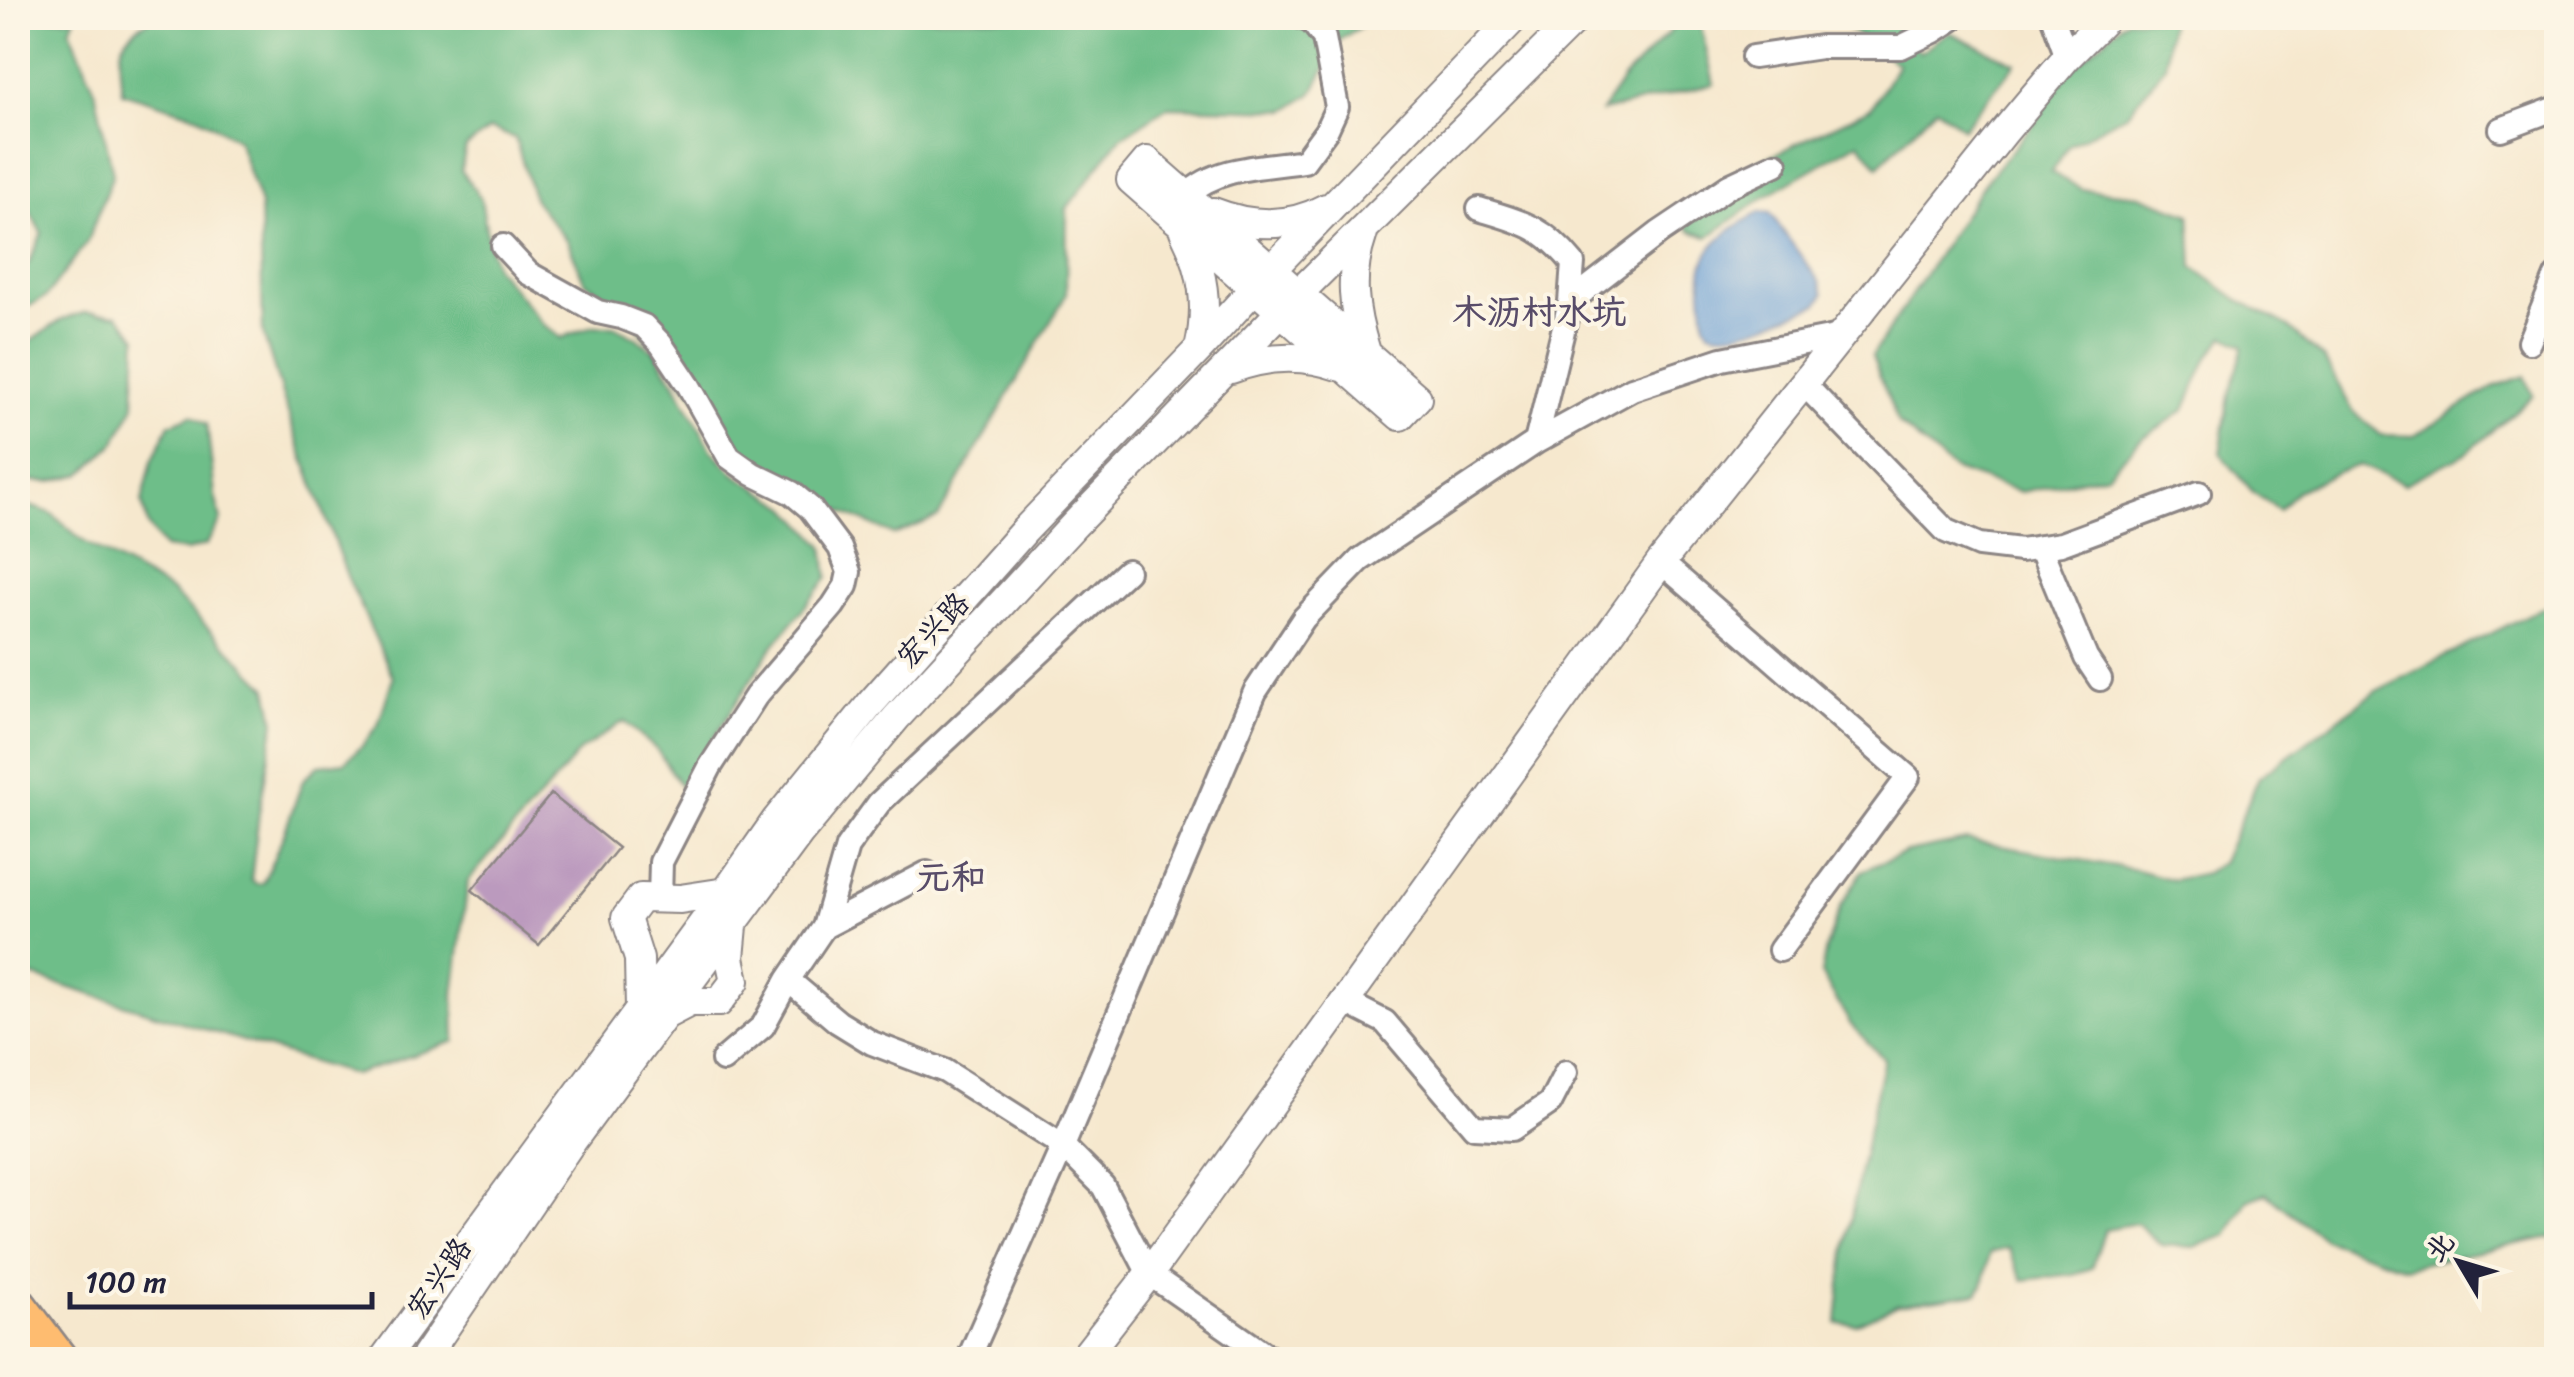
<svg xmlns="http://www.w3.org/2000/svg" width="2574" height="1377" font-family="Sriracha,'LXGW WenKai TC',sans-serif">
  <style>
    .forest { fill: #6ebe89; stroke: #487062; stroke-width: 2.5 }
    .water { fill: #679dd4; stroke: #446088; stroke-width: 2.5 }
    .building { fill: #bb9abe }
    .lines { fill: none; stroke-linecap: round; stroke-linejoin: round }
    .minor-casing { stroke: #8c8584; stroke-width: 28 }
    .tertiary-casing { stroke: #8c8584; stroke-width: 32 }
    .primary-casing { stroke: #8c8584; stroke-width: 40 }
    .minor { stroke: #fff; stroke-width: 22 }
    .tertiary { stroke: #fff; stroke-width: 28 }
    .primary { stroke: #febc70; stroke-width: 35 }
    .labels { text-anchor: middle; stroke-width: 8; stroke-linejoin: round; paint-order: stroke }
    .street-label { font-size: 30px; fill: #22223b; stroke: #fcf5e5 }
    .quarter-label { font-size: 35px; font-weight: bold; fill: #584c69; stroke: #fcf5e5 }
  </style>
  <rect width="100%" height="100%" fill="#fcf5e5"/>
  <filter id="ink" filterUnits="userSpaceOnUse"><feTurbulence type="fractalNoise" baseFrequency=".01" numOctaves="2"/><feDisplacementMap in="SourceGraphic" scale="20" xChannelSelector="R" yChannelSelector="G"/><feConvolveMatrix kernelMatrix="1 2 1 2 8 2 1 2 1" color-interpolation-filters="sRGB"/></filter>
  <filter id="wash" filterUnits="userSpaceOnUse"><feTurbulence type="fractalNoise" baseFrequency=".0048" numOctaves="4" result="noise"/><feDisplacementMap in="SourceGraphic" scale="40" xChannelSelector="R" yChannelSelector="G"/><feGaussianBlur stdDeviation="2.25" result="paint"/><feColorMatrix in="noise" values="0 0 0 0 0 0 0 0 0 0 0 0 0 0 0 0 0 1.4 0 .05"/><feComposite in="paint" operator="in"/></filter>
  <g filter="url(#wash)">
    <rect width="100%" height="100%" fill="#f6e8ce"/>
    <path class="forest" d="M 18,18 L 75,18 L 70,29 L 95,90 L 113,174 L 87,242 L 46,297 L 18,312 L 18,277 L 30,261 L 42,233 L 18,191 Z
      M 154,18 L 1374,18 L 1341,39 L 1312,94 L 1287,110 L 1167,107 L 1120,138 L 1067,208 L 1066,295 L 938,517 L 894,535 L 816,500 L 793,479 L 750,457 L 725,432 L 620,306 L 584,281 L 568,242 L 534,200 L 515,138 L 490,129 L 466,147 L 461,170 L 481,199 L 488,240 L 495,267 L 544,325 L 561,338 L 592,326 L 614,326 L 635,337 L 655,352 L 674,381 L 711,449 L 736,475 L 788,507 L 824,546 L 828,578 L 770,650 L 682,788 L 657,750 L 624,721 L 580,751 L 468,881 L 454,994 L 455,1041 L 354,1075 L 18,972 L 18,502 L 51,513 L 83,541 L 171,591 L 268,688 L 275,721 L 259,813 L 251,880 L 257,884 L 263,883 L 284,834 L 303,780 L 319,765 L 345,762 L 363,745 L 378,725 L 393,677 L 347,576 L 291,423 L 263,333 L 260,205 L 238,140 L 196,115 L 122,92 C 118,53 115,36 154,18 Z
      M 1683,18 L 1699,18 L 1714,84 L 1601,112 L 1623,79 Z
      M 1843,18 L 1890,18 L 1920,52 L 1949,32 L 2016,63 L 1963,128 L 1936,108 L 1878,166 L 1859,142 L 1769,194 L 1708,237 L 1690,231 L 1678,211 L 1754,164 L 1871,108 L 1898,64 L 1845,26 Z
      M 2128,18 L 2173,18 L 2170,19 L 2165,66 L 2128,113 L 2069,145 L 2051,172 L 2082,189 L 2140,195 L 2190,214 L 2193,267 L 2237,299 L 2289,327 L 2324,359 L 2353,411 L 2381,435 L 2414,436 L 2493,387 L 2525,376 L 2533,396 L 2468,452 L 2404,484 L 2360,465 L 2337,472 L 2297,491 L 2279,510 L 2253,492 L 2220,453 L 2228,401 L 2244,346 L 2225,336 L 2207,359 L 2185,410 L 2140,440 L 2107,474 L 2021,492 L 1954,470 L 1898,423 L 1872,356 L 1984,183 L 2033,125 L 2066,74 Z
      M 87,312 L 118,315 L 137,337 L 134,406 L 115,443 L 82,474 L 49,482 L 18,480 L 18,347 L 26,344 L 63,319 Z
      M 192,415 L 207,424 L 215,496 L 221,520 L 206,545 L 187,551 L 164,548 L 148,526 L 142,502 L 152,461 L 170,424 Z
      M 2556,601 L 2556,1236 L 2405,1267 L 2324,1239 L 2266,1193 L 2247,1201 L 2227,1235 L 2194,1247 L 2161,1245 L 2137,1223 L 2105,1229 L 2092,1268 L 2074,1274 L 2023,1280 L 2008,1248 L 1990,1253 L 1983,1285 L 1978,1293 L 1897,1305 L 1856,1324 L 1837,1323 C 1844,1234 1865,1146 1884,1059 L 1851,1025 L 1821,974 L 1826,948 L 1841,906 L 1862,871 L 1907,852 L 1967,840 L 2137,870 L 2173,880 L 2205,873 L 2222,862 L 2259,777 L 2376,691 Z"/>
    <path class="water" d="M 1760,212 L 1770,213 L 1819,281 L 1824,294 L 1818,304 C 1787,315 1740,341 1709,331 L 1705,324 C 1704,308 1699,281 1703,267 C 1709,239 1738,225 1760,212 Z"/>
    <g id="blocks">
      <path class="building" d="M 551,794 L 618,848 L 539,945 L 472,890 Z"/>
    </g>
  </g>
  <g filter="url(#ink)">
    <use href="#blocks" fill-opacity="0" stroke="#8c8584" stroke-width="2.5"/>
    <g class="lines">
      <defs>
        <path id="minor" d="M 2053,18 L 2067,57
          M 1753,57 L 1820,47 L 1901,47 L 1934,31 L 1954,18
          M 2501,129 L 2554,109
          M 1187,195 C 1217,166 1265,167 1304,161 L 1326,131 L 1337,107 L 1324,38 L 1312,22 L 1303,18
          M 1479,209 C 1522,222 1543,226 1573,263 L 1570,302
          M 503,246 L 528,273 L 598,312 L 621,317 L 644,326 L 661,344 L 689,386 L 729,457 L 753,474 L 792,493 L 810,508 L 840,548 L 849,572 L 846,586 L 833,606 L 756,696 L 710,767 L 661,862 L 660,899
          M 2529,342 L 2556,276
          M 1803,383 L 1946,531 L 1979,545 L 2021,550 L 2061,544 L 2199,493
          M 1536,442 L 1570,302 L 1659,233 L 1729,186 L 1776,164
          M 2040,547 L 2086,658 L 2100,679
          M 1661,562 L 1908,777 L 1780,950
          M 1127,571 L 879,803 L 847,847 L 824,927 L 788,980 L 838,1022 L 872,1043 L 945,1071 L 1063,1146 L 1103,1186 L 1149,1274 L 1273,1360
          M 824,927 L 927,873
          M 1346,1002 L 1385,1022 L 1474,1127 L 1512,1129 L 1550,1103 L 1566,1072
          M 723,1060 L 763,1026 L 788,980
          M 968,1360 L 1063,1146 L 1255,692 L 1304,618 L 1360,560 L 1536,442 L 1632,389 L 1722,359 L 1840,336"/>
        <path id="tertiary" d="M 1147,161 L 1417,398 L 1400,416 L 1131,180 Z
          M 1213,212 C 1251,227 1290,228 1326,208
          M 1184,231 C 1204,270 1209,307 1199,349
          M 1363,233 C 1348,275 1353,311 1366,352
          M 1231,369 C 1267,355 1304,354 1341,367
          M 640,1009 L 639,959 L 626,918 L 641,898 L 680,899 L 726,892
          M 667,1014 L 690,1002 L 719,1002 L 735,981 L 730,958 L 733,926
          M 383,1360 L 726,892 L 777,819 L 872,702 L 1025,530 L 1199,349 L 1272,269 L 1514,18
          M 423,1360 L 570,1144 L 662,1019 L 800,833 L 896,718 L 1074,525 L 1299,293 L 1576,18
          M 1082,1360 L 1149,1274 L 1661,562 L 2004,132 L 2067,57 L 2106,18"/>
        <path id="primary" d="M 18,1305 L 60,1360"/>
      </defs>
      <use href="#minor" class="minor-casing"/>
      <use href="#tertiary" class="tertiary-casing"/>
      <use href="#primary" class="primary-casing"/>
      <use href="#minor" class="minor"/>
      <use href="#tertiary" class="tertiary"/>
      <use href="#primary" class="primary"/>
    </g>
  </g>
  <g class="labels">
    <g class="street-label">
      <text transform="translate(933 630) rotate(-47)" y="10">宏兴路</text>
      <text transform="translate(439 1278) rotate(-56)" y="10">宏兴路</text>
    </g>
    <g class="quarter-label">
      <text x="1539" y="324">木沥村水坑</text>
      <text x="951" y="889">元和</text>
    </g>
  </g>
  <rect width="2574" height="1377" fill="none" stroke="#fcf5e5" stroke-width="60"/>
  <g transform="translate(2459 1262) rotate(308)" stroke="#fcf5e5" stroke-width="8" paint-order="stroke">
  <path d="M0-8L18 38L0 25L-18 38Z" fill="#22223b"/>
  <text y="-15" font-size="28" font-weight="bold" text-anchor="middle" fill="#22223b">北</text>
  </g>
  <path d="M70 1292v15h302v-15" fill="none" stroke="#22223b" stroke-width="5"/>
  <text x="85" y="1292" font-size="30" fill="#22223b" stroke="#fcf5e5" stroke-width="8" paint-order="stroke">100 m</text>
</svg>
